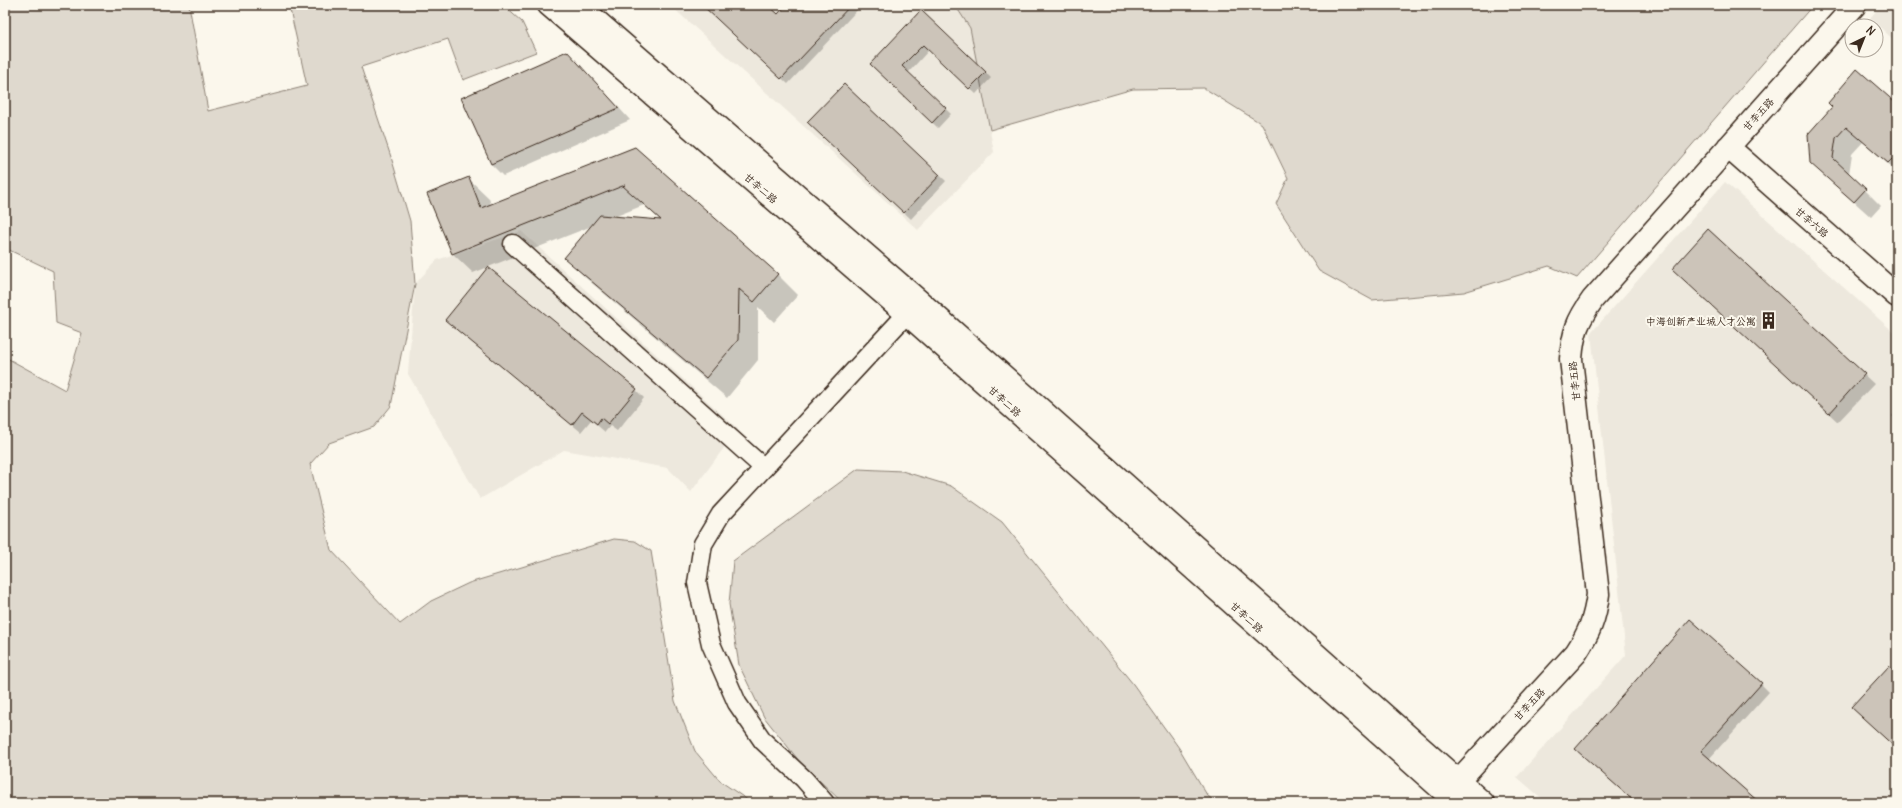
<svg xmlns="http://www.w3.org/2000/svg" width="1902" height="808" font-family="Delius,'LXGW WenKai TC',sans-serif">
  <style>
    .built { fill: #ede8dd }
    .green { fill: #dfd9ce; stroke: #8d8276 }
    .shadow { fill: #0003; fill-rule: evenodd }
    .building { fill: #ccc4b9; stroke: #3b2a1e }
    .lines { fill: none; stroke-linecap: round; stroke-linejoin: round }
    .street-casing { stroke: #3b2a1e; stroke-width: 21 }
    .secondary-casing { stroke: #3b2a1e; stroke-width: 25 }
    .street { stroke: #fbf7ec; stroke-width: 18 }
    .secondary { stroke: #fbf7ec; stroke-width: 22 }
    .labels { text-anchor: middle; stroke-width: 4; stroke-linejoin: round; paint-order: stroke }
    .street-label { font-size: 10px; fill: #3b2a1e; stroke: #fbf7ec }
    .poi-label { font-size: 10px; fill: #3b2a1e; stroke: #fbf7ec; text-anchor: end }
  </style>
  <rect width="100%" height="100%" fill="#fbf7ec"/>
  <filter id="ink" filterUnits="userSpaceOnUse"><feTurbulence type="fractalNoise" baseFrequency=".025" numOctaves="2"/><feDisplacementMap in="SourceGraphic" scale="8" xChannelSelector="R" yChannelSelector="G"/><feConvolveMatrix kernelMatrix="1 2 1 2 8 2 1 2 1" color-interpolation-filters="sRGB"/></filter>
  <g filter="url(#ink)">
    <path class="built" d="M 670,5 L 955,5 L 970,28 L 994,152 L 918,230 Z
      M 1881,5 L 1897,5 L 1897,43 L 1870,18 Z
      M 1725,182 L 1897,335 L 1897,803 L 1547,803 L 1517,777 L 1626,655 L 1591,333 Z
      M 521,231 L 738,429 L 691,492 L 668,468 L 564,450 L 480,499 L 408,374 L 415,284 L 437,260 Z"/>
    <path class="green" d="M 5,5 L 189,5 L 208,111 L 307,86 L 289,5 L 503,5 L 522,22 L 536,52 L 463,80 L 448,39 L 361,67 L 391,157 L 410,221 L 415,284 L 391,406 L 374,427 L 329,443 L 310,464 L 331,550 L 400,624 L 431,601 L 469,583 L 614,539 L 635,541 L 651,551 L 675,701 L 695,751 L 720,781 L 752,803 L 5,803 L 5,357 L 65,390 L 82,333 L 56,323 L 53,271 L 5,248 Z
      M 955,5 L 1813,5 L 1577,278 L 1549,266 L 1464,292 L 1372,300 L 1319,271 L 1276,204 L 1288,178 L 1262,124 L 1204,88 L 1133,89 L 990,130 L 970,28 Z
      M 858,469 L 902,471 L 951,486 L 1002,522 L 1133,684 L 1179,748 L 1207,795 L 1216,803 L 843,803 L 800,762 L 764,717 L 739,665 L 729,604 L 733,561 Z"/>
    <path class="shadow" d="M 703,5 L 767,5 L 778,15 L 788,5 L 862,5 L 788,84 Z
      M 921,11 L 991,78 L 976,94 L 929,50 L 908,73 L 951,114 L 938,128 L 877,70 Z
      M 579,64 L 630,120 L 503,176 L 491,164 L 462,99 Z
      M 844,85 L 946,181 L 911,219 L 815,128 Z
      M 1897,106 L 1897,172 L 1863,142 L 1852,154 L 1849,174 L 1881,206 L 1871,217 L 1811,163 L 1810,135 Z
      M 634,148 L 778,275 L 798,295 L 774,322 L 758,307 L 758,360 L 727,398 L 586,278 L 566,258 L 592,226 L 473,273 L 452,253 L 468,178 L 489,198 L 491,205 ZM 644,205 L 661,221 L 614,217 Z
      M 1709,230 L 1874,384 L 1838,422 L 1682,278 Z
      M 446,320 L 636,390 L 644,398 L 617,431 L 610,426 L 605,432 L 591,420 L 581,432 Z
      M 1897,410 L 1897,421 L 1892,416 Z
      M 1897,675 L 1897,749 L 1852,707 Z
      M 1761,684 L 1769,692 L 1709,759 L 1758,803 L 1636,803 Z"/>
    <path class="building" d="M 702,5 L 768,5 L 778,14 L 786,5 L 851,5 L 781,79 Z
      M 921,10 L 986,72 L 969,89 L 923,45 L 902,66 L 946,108 L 932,123 L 870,64 Z
      M 567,51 L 619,108 L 491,164 L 461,98 Z
      M 1857,69 L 1897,104 L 1897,164 L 1892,159 L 1888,163 L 1846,127 L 1836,138 L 1833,158 L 1866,189 L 1854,202 L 1810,163 L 1808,134 L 1832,107 L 1828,103 Z
      M 844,84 L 940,175 L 904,213 L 807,122 Z
      M 635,147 L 778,274 L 754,302 L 739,289 L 738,340 L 706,378 L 564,258 L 600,215 L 661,220 L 623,186 L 625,185 L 452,254 L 427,194 L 469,177 L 481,208 Z
      M 1708,229 L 1865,374 L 1829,414 L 1672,269 Z
      M 488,267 L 637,389 L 608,424 L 601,418 L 597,424 L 582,412 L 572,425 L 445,320 Z
      M 1690,619 L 1762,683 L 1701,751 L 1760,803 L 1636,803 L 1575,749 Z
      M 1889,666 L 1897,673 L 1897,749 L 1851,707 Z"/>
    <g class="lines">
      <defs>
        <path id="street" d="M 513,244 L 764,468
          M 825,803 L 804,779 L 763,741 L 737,703 L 711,644 L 697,583 L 703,544 L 721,514 L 916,304"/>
        <path id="secondary" d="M 549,5 L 907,314 L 1457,803
          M 578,5 L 919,301 L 1483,803
          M 1728,147 L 1897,296
          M 1448,792 L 1576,653 C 1589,633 1595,619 1598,594 L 1571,359 C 1573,332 1578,320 1593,299 L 1855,5"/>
      </defs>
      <use href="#street" class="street-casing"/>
      <use href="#secondary" class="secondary-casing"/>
      <use href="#street" class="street"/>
      <use href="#secondary" class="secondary"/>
    </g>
  </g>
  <defs>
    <symbol id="building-bare" viewBox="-9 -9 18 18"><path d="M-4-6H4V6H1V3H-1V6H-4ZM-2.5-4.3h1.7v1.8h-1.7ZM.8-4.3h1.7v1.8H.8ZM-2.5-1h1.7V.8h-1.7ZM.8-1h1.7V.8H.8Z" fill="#3b2a1e" stroke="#fbf7ec" stroke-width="2.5" paint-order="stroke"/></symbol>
  </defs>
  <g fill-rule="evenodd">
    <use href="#building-bare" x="1756" y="308" width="25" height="25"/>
  </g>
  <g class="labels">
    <g class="street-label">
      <text transform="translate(1758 114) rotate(-48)" y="4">甘李五路</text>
      <text transform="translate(761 188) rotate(41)" y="4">甘李二路</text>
      <text transform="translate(1812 222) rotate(41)" y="4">甘李六路</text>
      <text transform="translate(1574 381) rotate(-96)" y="4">甘李五路</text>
      <text transform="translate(1005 401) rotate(42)" y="4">甘李二路</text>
      <text transform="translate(1247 617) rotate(42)" y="4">甘李二路</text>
      <text transform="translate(1529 704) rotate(-47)" y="4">甘李五路</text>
    </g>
    <g class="poi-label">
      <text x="1756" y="325">中海创新产业城人才公寓</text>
    </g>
  </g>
  <rect width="1902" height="808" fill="none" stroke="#fbf7ec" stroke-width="20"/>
  <rect x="10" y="10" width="1882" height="788" fill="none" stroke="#3b2a1e" stroke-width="1.5" filter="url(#ink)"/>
  <g transform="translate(1864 38) rotate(43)"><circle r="19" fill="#fbf7ec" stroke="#aea59a"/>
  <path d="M0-3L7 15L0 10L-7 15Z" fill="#3b2a1e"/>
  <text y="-6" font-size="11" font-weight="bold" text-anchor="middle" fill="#3b2a1e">N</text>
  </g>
</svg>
